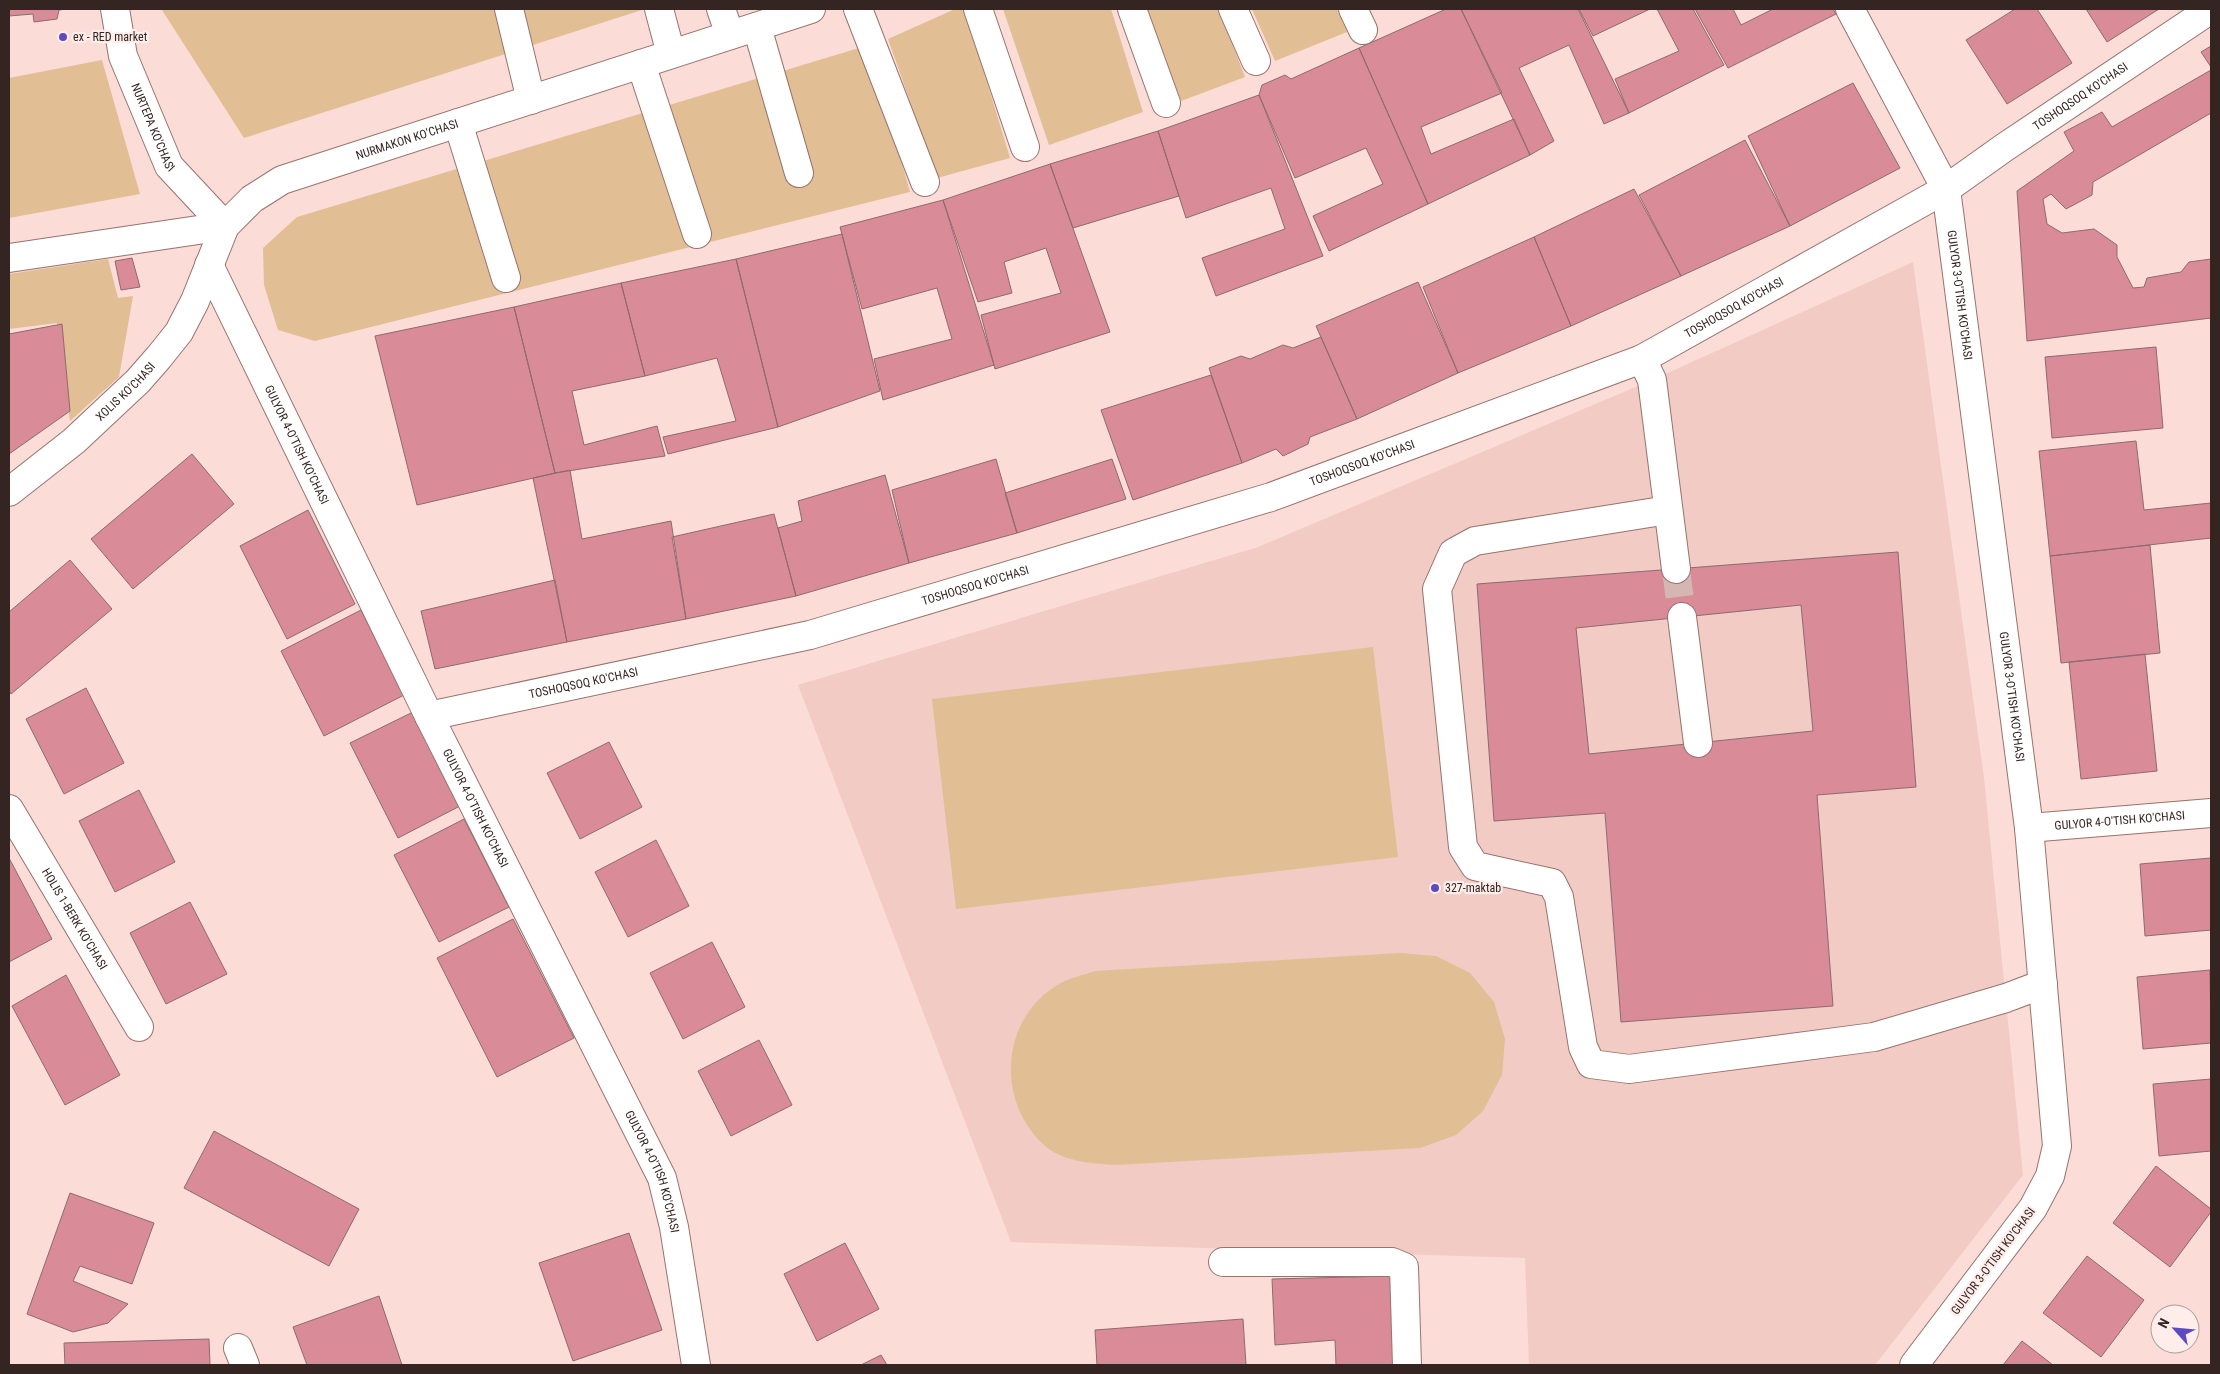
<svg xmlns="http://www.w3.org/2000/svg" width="2220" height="1374" font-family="'Roboto Condensed',sans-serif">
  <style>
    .built { fill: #f1cbc4 }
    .green { fill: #e1be94 }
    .building { fill: #d98b98; stroke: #8e6a70; fill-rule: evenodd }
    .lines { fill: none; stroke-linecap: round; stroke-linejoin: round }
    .minor-tunnel { stroke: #d4b7b2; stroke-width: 28; stroke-dasharray: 28 14; stroke-linecap: butt }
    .minor-casing { stroke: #97736d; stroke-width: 30 }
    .minor { stroke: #fff; stroke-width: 28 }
    .poi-dot { fill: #5d4ac2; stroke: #feedea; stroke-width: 2 }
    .labels { text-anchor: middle; stroke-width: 4.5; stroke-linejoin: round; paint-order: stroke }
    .poi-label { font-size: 12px; fill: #342523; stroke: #feedea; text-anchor: start }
    .street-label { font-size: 12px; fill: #342523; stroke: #feedea }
  </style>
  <rect width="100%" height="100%" fill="#fcdcd6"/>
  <path class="built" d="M 1913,262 L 1984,778 L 2023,1175 L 1875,1365 L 1529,1365 L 1525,1258 L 1011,1242 L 798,685 L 1258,547 L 1652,380 Z"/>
  <path class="green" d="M 168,9 L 645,9 L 244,138 L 162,10 Z
    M 955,9 L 965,9 L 1010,158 L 937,178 L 888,39 Z
    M 1003,9 L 1111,9 L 1143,112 L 1049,145 Z
    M 1147,9 L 1219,9 L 1245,77 L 1181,101 Z
    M 1252,9 L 1337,9 L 1347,32 L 1275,61 Z
    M 869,45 L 910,192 L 315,341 L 278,330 L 264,285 L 263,248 L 297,217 Z
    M 102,60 L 140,194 L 9,218 L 9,78 Z
    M 108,259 L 118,298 L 133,296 L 119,377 L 70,421 L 57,323 L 9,329 L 9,274 Z
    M 1373,647 L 1398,857 L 956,909 L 932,699 Z
    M 1400,953 L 1436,956 L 1470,973 L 1494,1002 L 1505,1039 L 1502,1075 L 1483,1111 L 1456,1135 L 1420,1148 L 1115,1165 C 1090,1163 1062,1162 1043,1144 C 995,1099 1001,1018 1059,984 C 1069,978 1084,975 1095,971 Z"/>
  <path class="building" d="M 9,9 L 67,9 L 59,10 L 57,19 L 34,22 L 33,14 L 9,16 Z
    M 1446,9 L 1461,9 L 1502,93 L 1421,127 L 1431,154 L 1514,119 L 1530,155 L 1428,204 L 1359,48 Z
    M 1461,9 L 1578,9 L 1629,113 L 1604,124 L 1569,45 L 1519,68 L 1554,141 L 1530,155 Z
    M 1579,9 L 1650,9 L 1593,36 Z
    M 1657,9 L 1693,9 L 1724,65 L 1629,113 L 1615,79 L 1679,51 Z
    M 1695,9 L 1733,9 L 1741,25 L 1773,9 L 1833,9 L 1836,14 L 1728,68 Z
    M 2015,9 L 2037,9 L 2072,63 L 2007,104 L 1966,40 Z
    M 2086,9 L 2159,9 L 2107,42 Z
    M 2211,46 L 2211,67 L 2201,52 Z
    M 1359,48 L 1428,204 L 1329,251 L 1313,216 L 1383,184 L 1366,148 L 1295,178 L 1259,95 L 1262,85 L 1285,75 L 1291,79 Z
    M 2211,70 L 2211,113 L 2093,182 L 2092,195 L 2066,209 L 2051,194 L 2043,199 L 2047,224 L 2062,233 L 2094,229 L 2117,245 L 2117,257 L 2133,288 L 2144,287 L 2147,278 L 2181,272 L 2189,262 L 2211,259 L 2211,318 L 2027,341 L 2017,191 L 2074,151 L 2064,132 L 2102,112 L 2112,127 Z
    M 1853,83 L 1900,168 L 1790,226 L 1748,136 Z
    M 1259,95 L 1323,256 L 1216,296 L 1202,258 L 1285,229 L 1271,188 L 1186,218 L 1158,131 Z
    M 1158,131 L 1179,196 L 1073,228 L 1050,164 Z
    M 1745,140 L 1790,226 L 1681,276 L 1639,195 Z
    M 1050,164 L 1110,332 L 995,369 L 981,315 L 1061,293 L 1046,248 L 1004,262 L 1012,293 L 978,302 L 943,200 Z
    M 1634,189 L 1681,276 L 1571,326 L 1534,237 Z
    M 943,200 L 994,365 L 883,400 L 874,359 L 952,339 L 937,288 L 862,309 L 840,227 Z
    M 842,234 L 880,391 L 778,427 L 736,259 Z
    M 1534,237 L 1571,326 L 1458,373 L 1423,287 Z
    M 132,258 L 140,287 L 121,290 L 115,261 Z
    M 736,259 L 778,427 L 668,454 L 663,437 L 736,421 L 717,358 L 645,376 L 621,283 Z
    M 1418,282 L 1458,373 L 1357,419 L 1316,326 Z
    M 621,283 L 645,376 L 572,391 L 584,445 L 657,426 L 665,456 L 555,473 L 514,307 Z
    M 514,307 L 555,473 L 417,505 L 375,336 Z
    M 62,324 L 70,411 L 9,454 L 9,334 Z
    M 1321,337 L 1357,419 L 1310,437 L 1308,444 L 1283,456 L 1276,449 L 1242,463 L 1209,368 L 1241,356 L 1250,359 L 1283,345 L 1293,348 Z
    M 2156,347 L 2163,428 L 2052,438 L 2045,357 Z
    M 1211,375 L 1242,463 L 1133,500 L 1101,410 Z
    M 2136,441 L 2144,510 L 2211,503 L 2211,538 L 2050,556 L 2039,451 Z
    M 192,454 L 234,504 L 133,589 L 91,539 Z
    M 996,459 L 1017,533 L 909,563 L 892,490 Z
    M 1112,459 L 1126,499 L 1017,533 L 1005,493 Z
    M 570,470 L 582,539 L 671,521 L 686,619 L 567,642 L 533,478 Z
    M 885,475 L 909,563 L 796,596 L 778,528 L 802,521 L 798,501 Z
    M 308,510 L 355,604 L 287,639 L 240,546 Z
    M 774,514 L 796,596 L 686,619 L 672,537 Z
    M 2150,545 L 2160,653 L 2061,663 L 2050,556 Z
    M 1898,552 L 1916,787 L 1817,795 L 1833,1006 L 1621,1022 L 1605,813 L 1494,821 L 1477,584 ZM 1801,605 L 1813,731 L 1589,754 L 1576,628 Z
    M 70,560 L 112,609 L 11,694 L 9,691 L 9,612 Z
    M 555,580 L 567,642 L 435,669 L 421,611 Z
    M 361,610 L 404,695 L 324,736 L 281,651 Z
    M 2145,654 L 2157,771 L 2081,779 L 2069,662 Z
    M 86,688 L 124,763 L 64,794 L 26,719 Z
    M 413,712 L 460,806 L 398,838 L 350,743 Z
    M 609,742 L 642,807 L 580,839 L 547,773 Z
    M 139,790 L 175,862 L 115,892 L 79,821 Z
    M 464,819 L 509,907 L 439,942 L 394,855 Z
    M 656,840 L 689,906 L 628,937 L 595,872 Z
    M 9,858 L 52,939 L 9,962 Z
    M 2211,858 L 2211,930 L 2145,936 L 2140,864 Z
    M 190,902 L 227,974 L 166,1004 L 130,933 Z
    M 513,919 L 574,1038 L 497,1077 L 437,958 Z
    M 712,942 L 745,1007 L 683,1039 L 650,973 Z
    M 2210,970 L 2211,1043 L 2143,1049 L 2137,977 Z
    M 66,975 L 120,1075 L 65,1105 L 12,1006 Z
    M 759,1040 L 792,1105 L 731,1136 L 698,1071 Z
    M 2211,1079 L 2211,1151 L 2159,1156 L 2153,1084 Z
    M 214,1131 L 359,1209 L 329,1266 L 184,1188 Z
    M 2156,1166 L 2211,1209 L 2211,1212 L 2170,1267 L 2113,1223 Z
    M 70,1193 L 154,1223 L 132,1284 L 80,1266 L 73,1281 L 128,1304 L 108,1323 L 73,1332 L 27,1314 Z
    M 629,1233 L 662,1330 L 573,1361 L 539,1263 Z
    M 845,1243 L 879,1309 L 817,1341 L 784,1274 Z
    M 2087,1256 L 2144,1300 L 2101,1357 L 2043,1313 Z
    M 1392,1276 L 1394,1365 L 1336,1365 L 1335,1340 L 1275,1345 L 1272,1279 Z
    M 379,1296 L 402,1365 L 307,1365 L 293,1327 Z
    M 1243,1319 L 1246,1365 L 1097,1365 L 1095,1330 Z
    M 209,1339 L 210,1365 L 65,1365 L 64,1343 Z
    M 2022,1341 L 2053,1365 L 2003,1365 Z
    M 881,1355 L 887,1365 L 861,1365 Z"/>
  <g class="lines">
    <path class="minor-tunnel" d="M 1676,569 L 1682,617"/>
    <defs>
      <g id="minor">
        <path id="s1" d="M 115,9 L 123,56 L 169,166 L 225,226"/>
        <path d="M 509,9 L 531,100"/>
        <path d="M 659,9 L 671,54"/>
        <path d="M 721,9 L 730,35"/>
        <path d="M 858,9 L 925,182"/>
        <path d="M 978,9 L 1025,147"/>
        <path d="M 1132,9 L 1166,103"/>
        <path d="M 1233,9 L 1256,61"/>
        <path d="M 1353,9 L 1363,30"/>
        <path id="s2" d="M 1850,9 L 1946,189 L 2029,828 L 2057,1146 L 2050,1176 L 2033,1208 L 1914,1365"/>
        <path d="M 757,27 L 799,173"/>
        <path d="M 641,64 L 697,234"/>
        <path d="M 458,123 L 506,278"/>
        <path d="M 9,258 L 225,226"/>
        <path id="s3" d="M 209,265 L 429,716 L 662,1178 L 674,1227 L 696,1365"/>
        <path d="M 1642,359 L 1652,380 L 1676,569"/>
        <path id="s4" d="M 9,492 L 74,441 L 138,381 L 159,357 L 179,332 L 195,301 L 225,226 L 252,199 L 282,180 L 811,9"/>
        <path d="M 1668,510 L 1475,541 L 1453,553 L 1437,589 L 1463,847 L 1475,866 L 1552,883 L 1559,897 L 1583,1047 L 1591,1064 L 1629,1069 L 1874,1037 L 2006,998 L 2043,984"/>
        <path d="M 1682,617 L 1698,743"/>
        <path id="s5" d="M 429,716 L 810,635 L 1271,497 L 1642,359 L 1946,189 L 2005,147 L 2211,9"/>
        <path id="s6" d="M 9,809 L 139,1027"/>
        <path id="s7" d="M 2029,828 L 2211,813"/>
        <path d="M 1223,1262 L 1392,1262 L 1404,1267 L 1407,1365"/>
        <path d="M 238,1348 L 245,1365"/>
      </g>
    </defs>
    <use href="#minor" class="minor-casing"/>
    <use href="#minor" class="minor"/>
  </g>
  <g class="poi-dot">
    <circle cx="63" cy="37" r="5"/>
    <circle cx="1435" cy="888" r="5"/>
  </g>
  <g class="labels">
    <g class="poi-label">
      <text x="73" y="41">ex - RED market</text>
      <text x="1445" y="892">327-maktab</text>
    </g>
    <g class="street-label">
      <text dy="4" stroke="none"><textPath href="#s5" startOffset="1778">TOSHOQSOQ KO'CHASI</textPath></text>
      <text dy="4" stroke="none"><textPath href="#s1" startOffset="125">NURTEPA KO'CHASI</textPath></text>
      <text dy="4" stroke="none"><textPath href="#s4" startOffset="555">NURMAKON KO'CHASI</textPath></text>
      <text dy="4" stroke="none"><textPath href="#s2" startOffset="311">GULYOR 3-O'TISH KO'CHASI</textPath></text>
      <text dy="4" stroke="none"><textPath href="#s5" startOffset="1372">TOSHOQSOQ KO'CHASI</textPath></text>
      <text dy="4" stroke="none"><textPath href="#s4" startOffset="154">XOLIS KO'CHASI</textPath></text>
      <text dy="4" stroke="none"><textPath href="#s3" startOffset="200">GULYOR 4-O'TISH KO'CHASI</textPath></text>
      <text dy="4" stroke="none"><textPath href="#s5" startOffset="968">TOSHOQSOQ KO'CHASI</textPath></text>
      <text dy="4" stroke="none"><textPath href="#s5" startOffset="562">TOSHOQSOQ KO'CHASI</textPath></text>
      <text dy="4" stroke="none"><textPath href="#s5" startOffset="158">TOSHOQSOQ KO'CHASI</textPath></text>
      <text dy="4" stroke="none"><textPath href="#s2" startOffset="716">GULYOR 3-O'TISH KO'CHASI</textPath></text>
      <text dy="4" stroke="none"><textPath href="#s3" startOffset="605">GULYOR 4-O'TISH KO'CHASI</textPath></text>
      <text dy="4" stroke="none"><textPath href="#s7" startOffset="91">GULYOR 4-O'TISH KO'CHASI</textPath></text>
      <text dy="4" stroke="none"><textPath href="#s6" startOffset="128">HOLIS 1-BERK KO'CHASI</textPath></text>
      <text dy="4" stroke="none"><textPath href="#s3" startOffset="1010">GULYOR 4-O'TISH KO'CHASI</textPath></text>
      <text transform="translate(1993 1261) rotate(-53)" y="4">GULYOR 3-O'TISH KO'CHASI</text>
    </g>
  </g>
  <rect width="2220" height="1374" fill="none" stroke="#342523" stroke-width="20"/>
  <g transform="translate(2175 1329) rotate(297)"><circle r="24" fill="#feedea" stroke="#ad9d9a"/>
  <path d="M0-4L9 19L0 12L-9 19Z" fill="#5d4ac2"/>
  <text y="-8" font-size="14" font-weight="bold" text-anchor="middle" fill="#342523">N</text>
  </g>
</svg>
